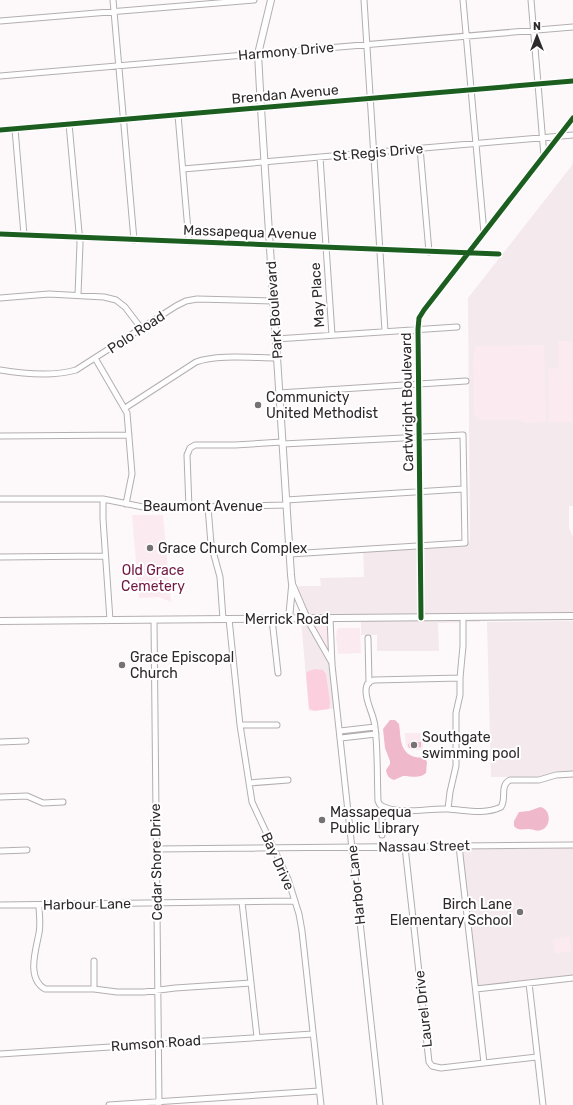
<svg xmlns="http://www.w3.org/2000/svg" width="573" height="1105" font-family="Rubik,sans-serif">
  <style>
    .built { fill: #f4e9ec }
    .green { fill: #fbebf0 }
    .forest { fill: #fccfde }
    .water { fill: #f0b9cb }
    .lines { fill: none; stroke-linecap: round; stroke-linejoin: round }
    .minor-casing { stroke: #b3afb0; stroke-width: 7 }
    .major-casing { stroke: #b3afb0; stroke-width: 8 }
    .minor { stroke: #fffefe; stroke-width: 5 }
    .major { stroke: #fffefe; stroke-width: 6 }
    .cycleway-casing { stroke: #fff; stroke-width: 8 }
    .cycleway { stroke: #1b5e20; stroke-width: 5 }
    .poi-dot { fill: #767273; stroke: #fff; stroke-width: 1.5 }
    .labels { text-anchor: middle; stroke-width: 4; stroke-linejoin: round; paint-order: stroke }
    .street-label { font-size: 14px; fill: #2e292b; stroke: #fff }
    .poi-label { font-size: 14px; fill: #2e292b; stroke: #fff; text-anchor: start }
    .park-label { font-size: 14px; fill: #711741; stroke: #fff }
  </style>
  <rect width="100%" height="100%" fill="#fdf9fa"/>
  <path class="built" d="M 573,164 L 573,506 L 569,506 L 569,528 L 573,537 L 573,612 L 481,614 L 480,622 L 438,623 L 439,651 L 377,651 L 377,635 L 361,635 L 361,619 L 331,619 L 338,708 L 309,711 L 298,586 L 321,586 L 320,578 L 364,577 L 363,546 L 470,541 L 468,298 Z
    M 573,621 L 573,771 L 557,771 L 542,776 L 491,777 L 487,622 Z
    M 573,846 L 573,977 L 477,988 L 461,847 Z"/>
  <path class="green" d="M 558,341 L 572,341 L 573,422 L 549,422 L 548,369 L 559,368 Z
    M 544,345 L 546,422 L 525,423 L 518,420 L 481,420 L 474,414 L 473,359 L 476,346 Z
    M 132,515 L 163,515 L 171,602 L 159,597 L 139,598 Z
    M 308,619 L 329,619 L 332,663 Z
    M 340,628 L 360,628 L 361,653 L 338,654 L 336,638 L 337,629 Z
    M 405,733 L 421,733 L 423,743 L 423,750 C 407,750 405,750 405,733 Z
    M 569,936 L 571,951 L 555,954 L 553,939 Z"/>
  <path class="forest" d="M 315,669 L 323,670 L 326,674 L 330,702 L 329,709 L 314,711 L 309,708 L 306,673 L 309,671 Z"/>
  <path class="water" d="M 390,720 L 395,720 L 399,724 C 401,736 399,750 412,756 C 416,758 421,757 425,758 L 427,762 L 426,773 C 420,779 411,776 403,776 C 400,777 397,779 394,780 C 388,778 387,775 386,770 L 390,764 L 390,761 L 385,748 L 383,729 Z
    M 410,742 L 421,742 L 421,747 L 409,748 L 408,745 Z
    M 540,807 C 552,809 551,828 541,830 C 537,832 533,829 528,829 C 522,829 518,831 514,826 L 514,821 L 519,812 L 529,811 Z"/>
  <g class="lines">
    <defs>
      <path id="minor" d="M 113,0 L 134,240
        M 364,0 L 385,331
        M 463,0 L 484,233
        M 531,0 L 544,156
        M 0,21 L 254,0
        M 0,76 L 573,27
        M 178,115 L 189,242
        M 69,124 L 80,243 L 78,295
        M 15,129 L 24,235
        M 0,130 L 573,81
        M 420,148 L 429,252
        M 320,157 L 332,335
        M 183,169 L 573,135
        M 0,234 L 499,254
        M 0,298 L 49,294 L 104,297 L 116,300 L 125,307 L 141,328
        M 276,339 L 457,327
        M 95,358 L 127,413 L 132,474 L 126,504
        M 0,370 C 24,374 52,377 76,370 L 176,306 L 186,301 L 197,299 L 274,301
        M 279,393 L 466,381
        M 125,408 L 196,362 C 217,354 254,358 277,358
        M 0,436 L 129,435
        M 283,444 L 463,435 L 465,543 L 290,554
        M 0,499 L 103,499 L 148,508 L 287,505
        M 103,499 L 103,519 L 110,620
        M 286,500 L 463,489
        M 208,507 L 211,544 L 220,577 L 223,619
        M 189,508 L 187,455 L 190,448 L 195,445 L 235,445 L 282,442
        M 0,557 L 105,556
        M 330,618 L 332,665 L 380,1105
        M 421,618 L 418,329 L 419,318 L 424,310 L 573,118
        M 229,619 L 240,725 L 252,802 L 288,879 L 299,914 L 302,931 L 321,1105
        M 272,619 L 278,673
        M 307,619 L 332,663
        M 154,620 L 159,1105
        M 368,638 L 369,683
        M 460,678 L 374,680 C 368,681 366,685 366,691 C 366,704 374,714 375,727 C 378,751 377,776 378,801 L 380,805 C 400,816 426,808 448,809 C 466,810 484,815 501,807 C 507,798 499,786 510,780 L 539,780 L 556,775 L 573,774
        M 240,725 L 277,725
        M 340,731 L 375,727
        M 341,738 L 376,734
        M 0,742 L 26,741
        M 249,783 L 288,780
        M 0,797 L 27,796 L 43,803 L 63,802
        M 382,806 L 382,835
        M 448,809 L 450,792 L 456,766 L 456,713 L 460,695 L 460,678 L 463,646 L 463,617
        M 459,846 L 484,1063
        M 405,847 L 429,1062 L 432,1066 L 441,1068 L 537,1057
        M 156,849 L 573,845
        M 0,851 L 27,850
        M 242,902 L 257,1037
        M 0,905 L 295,901
        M 39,905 C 39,914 41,924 39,933 C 36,950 26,978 45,989 L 94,989 L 117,992 L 144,992 L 175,988 L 251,983
        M 94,961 L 94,989
        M 529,983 L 543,1105
        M 476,989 L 573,978
        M 0,1054 L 313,1034
        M 109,1105 L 319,1091"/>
      <path id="major" d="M 271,0 L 258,54 L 261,108 L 291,575 L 292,584 L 307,619
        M 289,619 L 292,587
        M 0,621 L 573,616"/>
    </defs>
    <use href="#minor" class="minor-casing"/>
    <use href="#major" class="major-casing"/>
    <use href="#minor" class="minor"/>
    <use href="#major" class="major"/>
    <defs>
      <path id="cycleway" d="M 0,130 L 573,81
        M 0,234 L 499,254
        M 421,618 L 418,329 L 419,318 L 424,310 L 573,118"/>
    </defs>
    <use href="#cycleway" class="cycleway-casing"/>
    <use href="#cycleway" class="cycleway"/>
  </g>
  <g class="poi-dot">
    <circle cx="258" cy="405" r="4"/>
    <circle cx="150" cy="548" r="4"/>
    <circle cx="122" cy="665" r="4"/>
    <circle cx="414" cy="745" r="4"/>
    <circle cx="322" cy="820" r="4"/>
    <circle cx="520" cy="912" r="4"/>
  </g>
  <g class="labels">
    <g class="street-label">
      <text transform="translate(286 51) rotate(-5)" y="5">Harmony Drive</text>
      <text transform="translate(285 94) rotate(-5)" y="5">Brendan Avenue</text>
      <text transform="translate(378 152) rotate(-5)" y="5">St Regis Drive</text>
      <text transform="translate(250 232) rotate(2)" y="5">Massapequa Avenue</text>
      <text transform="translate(317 295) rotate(-94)" y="5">May Place</text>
      <text transform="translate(274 310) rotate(-94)" y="5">Park Boulevard</text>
      <text transform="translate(136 332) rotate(-33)" y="5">Polo Road</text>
      <text transform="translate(407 402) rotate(-91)" y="5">Cartwright Boulevard</text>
      <text x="203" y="511">Beaumont Avenue</text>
      <text x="287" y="624">Merrick Road</text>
      <text transform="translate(424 846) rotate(-1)" y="5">Nassau Street</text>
      <text transform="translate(278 861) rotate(66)" y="5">Bay Drive</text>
      <text transform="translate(156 862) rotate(-91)" y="5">Cedar Shore Drive</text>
      <text transform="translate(356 885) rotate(-96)" y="5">Harbor Lane</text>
      <text transform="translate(87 904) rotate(-1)" y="5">Harbour Lane</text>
      <text transform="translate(423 1009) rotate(-96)" y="5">Laurel Drive</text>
      <text transform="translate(156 1043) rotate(-4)" y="5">Rumson Road</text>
    </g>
    <g class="poi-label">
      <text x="266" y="402">Communicty<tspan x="266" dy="16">United Methodist</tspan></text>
      <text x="158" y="553">Grace Church Complex</text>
      <text x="130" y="662">Grace Episcopal<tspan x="130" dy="16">Church</tspan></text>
      <text x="422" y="742">Southgate<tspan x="422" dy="16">swimming pool</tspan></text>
      <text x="330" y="817">Massapequa<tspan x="330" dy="16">Public Library</tspan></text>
      <text x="512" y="909" text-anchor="end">Birch Lane<tspan x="512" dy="16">Elementary School</tspan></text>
    </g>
    <g class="park-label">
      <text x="153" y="575">Old Grace<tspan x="153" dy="16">Cemetery</tspan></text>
    </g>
  </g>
  <g transform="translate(537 36)" stroke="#ffffff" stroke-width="3" paint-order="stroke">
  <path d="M0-3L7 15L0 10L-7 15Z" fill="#2e292b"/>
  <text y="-6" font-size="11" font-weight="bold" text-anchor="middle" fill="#2e292b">N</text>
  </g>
</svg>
